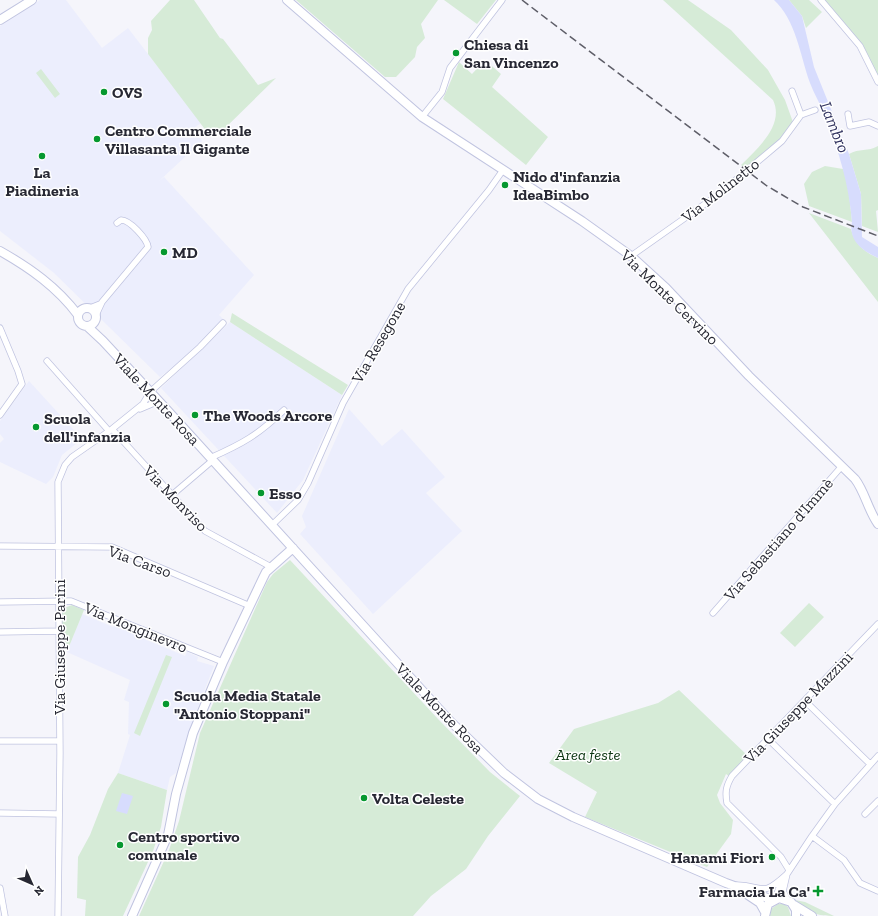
<svg xmlns="http://www.w3.org/2000/svg" width="878" height="916" font-family="'Zilla Slab',serif">
  <style>
    .built { fill: #eceefd }
    .green { fill: #d6ebd7 }
    .water { fill: #d7dcfd }
    .lines { fill: none; stroke-linecap: round; stroke-linejoin: round }
    .street-casing { stroke: #c0c4e0; stroke-width: 7 }
    .secondary-casing { stroke: #c0c4e0; stroke-width: 10 }
    .street { stroke: #fff; stroke-width: 5.5 }
    .secondary { stroke: #fff; stroke-width: 8 }
    .rail { stroke: #5e5e68; stroke-width: 1.5; stroke-dasharray: 8 4; stroke-linecap: butt }
    .poi-dot { fill: #06982f; stroke: #fff; stroke-width: 1.5 }
    .labels { text-anchor: middle; stroke-width: 3; stroke-linejoin: round; paint-order: stroke }
    .poi-label { font-size: 16px; font-weight: bold; fill: #272833; stroke: #fff; text-anchor: start }
    .street-label { font-size: 16px; fill: #272833; stroke: #fff }
    .park-label { font-size: 16px; font-style: italic; fill: #0c3612; stroke: #fff }
    .water-label { font-size: 17px; font-style: italic; fill: #323460; stroke: #fff }
  </style>
  <rect width="100%" height="100%" fill="#f5f5fb"/>
  <path class="built" d="M 40,0 L 66,0 L 102,48 L 128,28 L 201,123 L 193,129 L 202,141 L 157,183 L 164,177 L 254,275 L 219,315 L 223,319 L 192,352 L 160,377 L 54,273 L 0,231 L 0,26 Z
    M 230,322 L 342,395 L 303,480 L 277,513 L 161,388 Z
    M 29,381 L 82,439 L 62,455 L 53,477 L 46,484 L 0,462 L 0,443 L 4,439 L 0,434 L 0,421 Z
    M 349,409 L 382,446 L 402,429 L 445,477 L 426,493 L 462,531 L 373,614 L 300,534 L 306,527 L 302,516 Z
    M 82,614 L 113,627 L 117,624 L 134,629 L 146,635 L 144,639 L 185,656 L 187,652 L 198,657 L 197,661 L 214,666 L 194,717 L 176,773 L 170,777 L 167,790 L 118,773 L 130,735 L 128,734 L 129,702 L 124,700 L 130,680 L 67,652 Z"/>
  <path class="green" d="M 170,0 L 194,0 L 220,38 L 223,39 L 258,85 L 276,78 L 221,132 L 207,132 L 148,54 L 148,38 L 152,30 L 151,21 Z
    M 296,0 L 438,0 L 421,24 L 425,38 L 417,47 L 415,57 L 396,77 L 385,77 Z
    M 444,0 L 496,0 L 477,24 Z
    M 663,0 L 688,0 L 731,30 L 768,70 L 785,100 L 794,125 L 787,134 L 748,170 L 741,165 C 757,149 785,125 773,100 Z
    M 789,0 L 809,0 L 822,12 L 806,28 L 802,16 Z
    M 823,0 L 878,0 L 878,78 L 861,45 Z
    M 485,60 L 501,74 L 492,87 L 548,137 L 526,165 L 443,99 L 459,62 L 472,74 Z
    M 41,69 L 60,94 L 55,98 L 36,73 Z
    M 878,146 L 878,210 L 876,211 L 878,232 L 862,226 L 861,194 L 849,154 C 859,148 868,152 878,146 Z
    M 825,166 L 843,169 L 848,183 L 852,222 L 809,206 L 804,184 L 812,172 Z
    M 809,213 L 851,229 C 854,243 864,252 878,258 L 878,302 Z
    M 232,313 L 348,385 L 342,395 L 230,322 Z
    M 290,560 L 438,719 L 490,772 L 520,796 L 488,836 L 466,869 L 431,896 L 413,916 L 139,916 L 169,850 L 179,821 L 200,733 L 267,582 L 273,574 Z
    M 809,603 L 824,617 L 795,647 L 780,633 Z
    M 72,605 L 84,610 L 68,649 L 61,646 L 62,609 Z
    M 166,655 L 172,657 L 140,736 L 134,733 Z
    M 679,690 L 748,756 L 730,777 L 726,774 L 717,795 L 720,803 L 733,820 L 731,834 L 707,867 L 585,817 L 597,792 L 549,763 L 574,729 L 658,703 Z
    M 118,773 L 167,790 L 161,827 L 153,851 L 123,916 L 85,916 L 86,900 L 77,898 L 78,857 L 90,835 L 108,789 Z
    M 795,900 L 805,902 L 834,916 C 820,916 803,913 795,900 Z
    M 778,904 L 784,904 L 788,907 L 791,916 L 770,916 L 771,909 Z"/>
  <path class="water" d="M 774,0 L 789,0 L 802,16 L 814,67 L 849,154 L 861,194 L 862,237 L 878,247 L 878,258 C 863,251 848,241 852,222 C 849,185 839,151 825,116 C 821,105 814,94 810,83 C 800,55 796,20 774,0 Z
    M 122,793 L 133,796 L 127,814 L 116,811 Z"/>
  <g class="lines">
    <defs>
      <path id="street" d="M 821,0 L 860,46 L 878,82
        M 848,114 L 850,126 L 869,122 L 878,126
        M 801,115 L 815,110
        M 422,117 L 442,92 L 450,68 L 502,0
        M 631,256 L 719,194 L 782,141 L 801,115 L 792,91
        M 90,308 L 100,304
        M 96,315 L 102,302 L 148,247 C 147,239 130,220 121,220 L 117,223
        M 0,328 L 18,371 L 22,384 L 0,415
        M 47,361 L 109,431
        M 140,409 L 159,401
        M 112,429 L 205,531 L 271,567
        M 210,458 C 242,444 258,435 284,410
        M 172,495 L 213,460
        M 272,525 L 298,500 L 308,483 L 343,403 L 408,289 L 489,190 L 503,170
        M 0,546 L 112,547 L 250,606
        M 0,602 L 71,601 L 223,662
        M 713,613 L 842,466
        M 0,632 L 59,631
        M 805,701 L 870,764
        M 768,739 L 835,804
        M 0,741 L 59,741
        M 0,813 L 59,814
        M 865,814 L 878,801
        M 812,836 L 844,860 L 860,883 L 878,891
        M 789,870 L 781,857 L 727,803 C 725,792 726,786 732,776 L 878,624
        M 737,885 C 765,886 761,898 787,874
        M 0,888 L 5,916
        M 775,899 L 782,880
        M 787,899 L 783,891 L 787,874 L 812,836 L 835,804 L 878,756
        M 58,916 L 60,753 L 58,482 L 65,465 L 72,457 L 112,429 L 143,404 L 150,392 L 200,347 L 223,323"/>
      <path id="secondary" d="M 287,0 L 422,117 L 582,221 L 631,256 L 666,288 L 749,376 L 855,479 C 865,492 868,510 878,524
        M 0,20 L 32,0
        M 0,251 C 30,268 57,287 78,315
        M78 317a9 9 0 1 1 18 0a9 9 0 1 1-18 0Z
        M 88,327 L 103,341 L 168,411 L 450,721 L 504,773 L 538,799 L 573,817 L 726,883 L 773,900
        M 745,893 L 760,903 L 765,912
        M 794,905 L 812,916
        M 132,916 L 168,835 L 176,794 L 193,733 L 223,662 L 263,578 L 266,572 L 293,548
        M 765,916 L 768,904 L 779,898 L 791,902 L 796,910 L 796,916"/>
    </defs>
    <use href="#street" class="street-casing"/>
    <use href="#secondary" class="secondary-casing"/>
    <use href="#street" class="street"/>
    <use href="#secondary" class="secondary"/>
    <path class="rail" d="M 522,0 L 767,186 L 803,207 L 878,236"/>
  </g>
  <g class="poi-dot">
    <circle cx="456" cy="53" r="4"/>
    <circle cx="104" cy="92" r="4"/>
    <circle cx="97" cy="139" r="4"/>
    <circle cx="42" cy="156" r="4"/>
    <circle cx="505" cy="185" r="4"/>
    <circle cx="164" cy="252" r="4"/>
    <circle cx="195" cy="415" r="4"/>
    <circle cx="36" cy="427" r="4"/>
    <circle cx="261" cy="493" r="4"/>
    <circle cx="166" cy="704" r="4"/>
    <circle cx="364" cy="798" r="4"/>
    <circle cx="120" cy="845" r="4"/>
    <circle cx="772" cy="857" r="4"/>
    <path d="M816 885h4v4h4v4h-4v4h-4v-4h-4v-4h4z"/>
  </g>
  <g class="labels">
    <g class="poi-label">
      <text x="464" y="50">Chiesa di<tspan x="464" dy="18">San Vincenzo</tspan></text>
      <text x="112" y="98">OVS</text>
      <text x="105" y="136">Centro Commerciale<tspan x="105" dy="18">Villasanta Il Gigante</tspan></text>
      <text x="42" y="178" text-anchor="middle">La<tspan x="42" dy="18">Piadineria</tspan></text>
      <text x="513" y="182">Nido d'infanzia<tspan x="513" dy="18">IdeaBimbo</tspan></text>
      <text x="172" y="258">MD</text>
      <text x="203" y="421">The Woods Arcore</text>
      <text x="44" y="424">Scuola<tspan x="44" dy="18">dell'infanzia</tspan></text>
      <text x="269" y="499">Esso</text>
      <text x="174" y="701">Scuola Media Statale<tspan x="174" dy="18">"Antonio Stoppani"</tspan></text>
      <text x="372" y="804">Volta Celeste</text>
      <text x="128" y="842">Centro sportivo<tspan x="128" dy="18">comunale</tspan></text>
      <text x="764" y="863" text-anchor="end">Hanami Fiori</text>
      <text x="810" y="897" text-anchor="end">Farmacia La Ca'</text>
    </g>
    <g class="street-label">
      <text transform="translate(720 190) rotate(-38)" y="6">Via Molinetto</text>
      <text transform="translate(670 297) rotate(44)" y="6">Via Monte Cervino</text>
      <text transform="translate(378 342) rotate(-60)" y="6">Via Resegone</text>
      <text transform="translate(157 399) rotate(47)" y="6">Viale Monte Rosa</text>
      <text transform="translate(176 498) rotate(46)" y="6">Via Monviso</text>
      <text transform="translate(778 539) rotate(-49)" y="6">Via Sebastiano d'Immè</text>
      <text transform="translate(140 561) rotate(20)" y="6">Via Carso</text>
      <text transform="translate(136 627) rotate(22)" y="6">Via Monginevro</text>
      <text transform="translate(59 647) rotate(-90)" y="6">Via Giuseppe Parini</text>
      <text transform="translate(798 707) rotate(-46)" y="6">Via Giuseppe Mazzini</text>
      <text transform="translate(440 708) rotate(46)" y="6">Viale Monte Rosa</text>
    </g>
    <g class="park-label">
      <text x="588" y="760">Area feste</text>
    </g>
    <g class="water-label">
      <text transform="translate(835 127) rotate(68)" y="6">Lambro</text>
    </g>
  </g>
  <g transform="translate(32 884) rotate(135)" stroke="#ffffff" stroke-width="3" paint-order="stroke">
  <path d="M0-3L7 15L0 10L-7 15Z" fill="#272833"/>
  <text y="-6" font-size="11" font-weight="bold" text-anchor="middle" fill="#272833">N</text>
  </g>
</svg>
